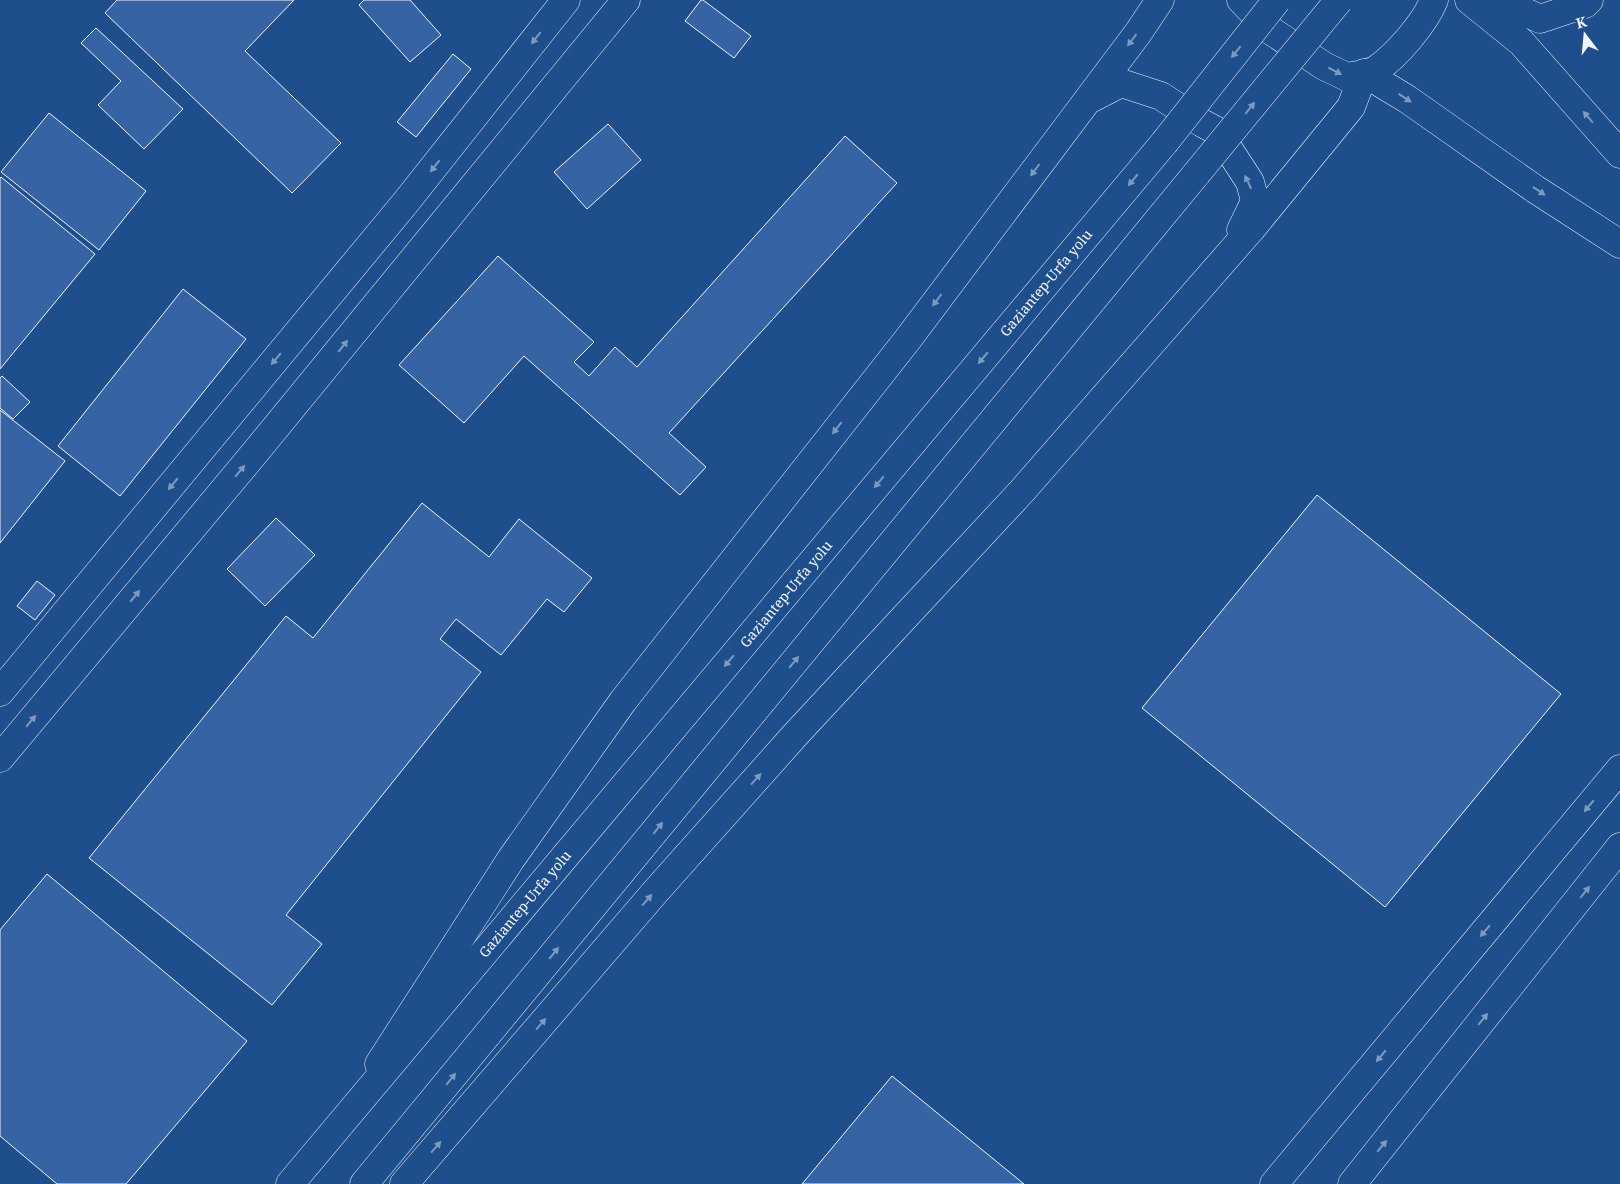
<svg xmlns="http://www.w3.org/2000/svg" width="1620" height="1184" font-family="'Noto Serif',serif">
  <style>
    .building { fill: #3563a3; stroke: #f2f6ff }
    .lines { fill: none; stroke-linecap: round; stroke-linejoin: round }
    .minor-casing { stroke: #f2f6ff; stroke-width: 29 }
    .highway-casing { stroke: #f2f6ff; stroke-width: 29 }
    .minor { stroke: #1f4e8c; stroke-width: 28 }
    .highway { stroke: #1f4e8c; stroke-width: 28 }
    .highway-bridge-casing { stroke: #f2f6ff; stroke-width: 29; stroke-linecap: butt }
    .highway-bridge { stroke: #1f4e8c; stroke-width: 28 }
    .oneway { fill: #7e9ac0 }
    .labels { text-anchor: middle; stroke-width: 4; stroke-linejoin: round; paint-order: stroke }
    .street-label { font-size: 14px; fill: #f2f6ff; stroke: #1f4e8c }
  </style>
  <rect width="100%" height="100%" fill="#1f4e8c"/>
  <path class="building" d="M 117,0 L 294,0 L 245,51 L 341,143 L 292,193 L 105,13 Z
    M 364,0 L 410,0 L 441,35 L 410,62 L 359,5 Z
    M 701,0 L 703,0 L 751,36 L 734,58 L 685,21 Z
    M 96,28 L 183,109 L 144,149 L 98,105 L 121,81 L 81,43 Z
    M 453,54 L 471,69 L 416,137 L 397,122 Z
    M 49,113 L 146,191 L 99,250 L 1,172 Z
    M 608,124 L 641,160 L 587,209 L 554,172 Z
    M 845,136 L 897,183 L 669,433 L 706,467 L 680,495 L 524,356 L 464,423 L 399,365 L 498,256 L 594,342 L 574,362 L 589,376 L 615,347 L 637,367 Z
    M 1,177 L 95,254 L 0,369 L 0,178 Z
    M 183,289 L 246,339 L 120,496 L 58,446 Z
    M 2,376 L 30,402 L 13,419 L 0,408 L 0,378 Z
    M 0,410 L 65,461 L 0,543 Z
    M 1317,495 L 1561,694 L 1385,907 L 1142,708 Z
    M 422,503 L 489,557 L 519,519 L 592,578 L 564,612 L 547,599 L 501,655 L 456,619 L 440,639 L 481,672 L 286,915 L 322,944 L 272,1005 L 89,858 L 286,616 L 313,638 Z
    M 276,518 L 315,555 L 265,606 L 227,569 Z
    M 37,581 L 55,595 L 35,620 L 17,606 Z
    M 47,874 L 247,1041 L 126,1184 L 57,1184 L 0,1136 L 0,930 Z
    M 892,1076 L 1024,1184 L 802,1184 Z"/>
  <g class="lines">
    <defs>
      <path id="minor" d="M 1241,0 L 1270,30 L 1324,66 L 1347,77 C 1356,75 1369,74 1377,69 C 1397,55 1425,23 1434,0
        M 1469,0 L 1521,42 L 1620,154
        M 1500,0 L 1540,19 L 1585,4 L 1589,0
        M 1090,99 L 1121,83 L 1161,96 L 1202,123 L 1217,131 L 1250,182 L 1255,201 L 1241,230
        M 0,692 L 406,202 L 566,0
        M 0,758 L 253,455 L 626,0
        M 379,1064 L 511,859 L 623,701 L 908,339 L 1138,33 L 1160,0
        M 404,1184 L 656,891 L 796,734 L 1022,491 L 1252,228 L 1351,107 L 1364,73 L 1407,99 L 1535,189 L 1620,244
        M 1274,1184 L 1620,769
        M 1352,1184 L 1620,847"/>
      <path id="highway" d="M 290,1184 L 1164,143
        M 364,1184 L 1197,173"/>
    </defs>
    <use href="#minor" class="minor-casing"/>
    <use href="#highway" class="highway-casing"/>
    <use href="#minor" class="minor"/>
    <use href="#highway" class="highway"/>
    <defs>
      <path id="highway-bridge" d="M 1164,143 L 1277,0
        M 1197,173 L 1339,0"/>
    </defs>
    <use href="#highway-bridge" class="highway-bridge-casing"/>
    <use href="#highway-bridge" class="highway-bridge"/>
  </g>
  <defs><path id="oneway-solid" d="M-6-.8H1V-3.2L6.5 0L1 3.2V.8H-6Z" transform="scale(1.25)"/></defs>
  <g class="oneway">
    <use href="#oneway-solid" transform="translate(536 38) rotate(128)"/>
    <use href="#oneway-solid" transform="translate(1132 40) rotate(127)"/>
    <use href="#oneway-solid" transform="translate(1236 52) rotate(129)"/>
    <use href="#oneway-solid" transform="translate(1335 71) rotate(27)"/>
    <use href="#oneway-solid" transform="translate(1405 98) rotate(33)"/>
    <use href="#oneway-solid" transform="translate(1250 108) rotate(-51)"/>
    <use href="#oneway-solid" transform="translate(1588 117) rotate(-131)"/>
    <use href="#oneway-solid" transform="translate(435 166) rotate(128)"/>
    <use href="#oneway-solid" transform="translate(1035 170) rotate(127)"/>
    <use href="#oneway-solid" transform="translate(1133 180) rotate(130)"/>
    <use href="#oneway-solid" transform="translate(1248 182) rotate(-115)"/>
    <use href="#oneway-solid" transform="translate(1539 191) rotate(34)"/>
    <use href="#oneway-solid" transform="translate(937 300) rotate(127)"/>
    <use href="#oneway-solid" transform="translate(343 346) rotate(-51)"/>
    <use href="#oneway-solid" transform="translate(983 358) rotate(130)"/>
    <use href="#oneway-solid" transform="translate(276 359) rotate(130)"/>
    <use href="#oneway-solid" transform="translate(837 428) rotate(128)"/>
    <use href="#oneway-solid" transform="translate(240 471) rotate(-50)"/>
    <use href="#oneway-solid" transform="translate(879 482) rotate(130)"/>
    <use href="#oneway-solid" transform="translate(173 484) rotate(130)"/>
    <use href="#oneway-solid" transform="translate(135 596) rotate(-50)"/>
    <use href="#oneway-solid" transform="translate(729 661) rotate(130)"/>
    <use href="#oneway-solid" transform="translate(794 662) rotate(-51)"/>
    <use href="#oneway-solid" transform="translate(31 721) rotate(-50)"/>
    <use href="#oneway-solid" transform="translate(756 779) rotate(-48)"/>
    <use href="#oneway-solid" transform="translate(1589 806) rotate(130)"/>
    <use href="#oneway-solid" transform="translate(658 828) rotate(-51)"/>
    <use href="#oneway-solid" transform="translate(1585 892) rotate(-51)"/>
    <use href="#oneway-solid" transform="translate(647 900) rotate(-49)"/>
    <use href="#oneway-solid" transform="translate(1485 931) rotate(130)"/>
    <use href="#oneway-solid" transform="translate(554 953) rotate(-51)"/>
    <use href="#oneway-solid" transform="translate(1483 1019) rotate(-51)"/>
    <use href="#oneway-solid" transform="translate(541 1024) rotate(-49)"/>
    <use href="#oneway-solid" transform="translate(1381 1056) rotate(130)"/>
    <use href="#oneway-solid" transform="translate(451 1079) rotate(-51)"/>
    <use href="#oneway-solid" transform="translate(1382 1146) rotate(-51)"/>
    <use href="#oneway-solid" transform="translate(436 1147) rotate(-49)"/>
  </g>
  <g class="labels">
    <g class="street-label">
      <text transform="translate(1046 283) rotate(-50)" y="5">Gaziantep-Urfa yolu</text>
      <text transform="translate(786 594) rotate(-50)" y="5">Gaziantep-Urfa yolu</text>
      <text transform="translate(525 904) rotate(-50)" y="5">Gaziantep-Urfa yolu</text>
    </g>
  </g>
  <g transform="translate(1585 35) rotate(344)" stroke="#1f4e8c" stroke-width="4" paint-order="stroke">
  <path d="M0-4L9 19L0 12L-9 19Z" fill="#f2f6ff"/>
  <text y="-8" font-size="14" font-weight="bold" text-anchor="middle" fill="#f2f6ff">K</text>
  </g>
</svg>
